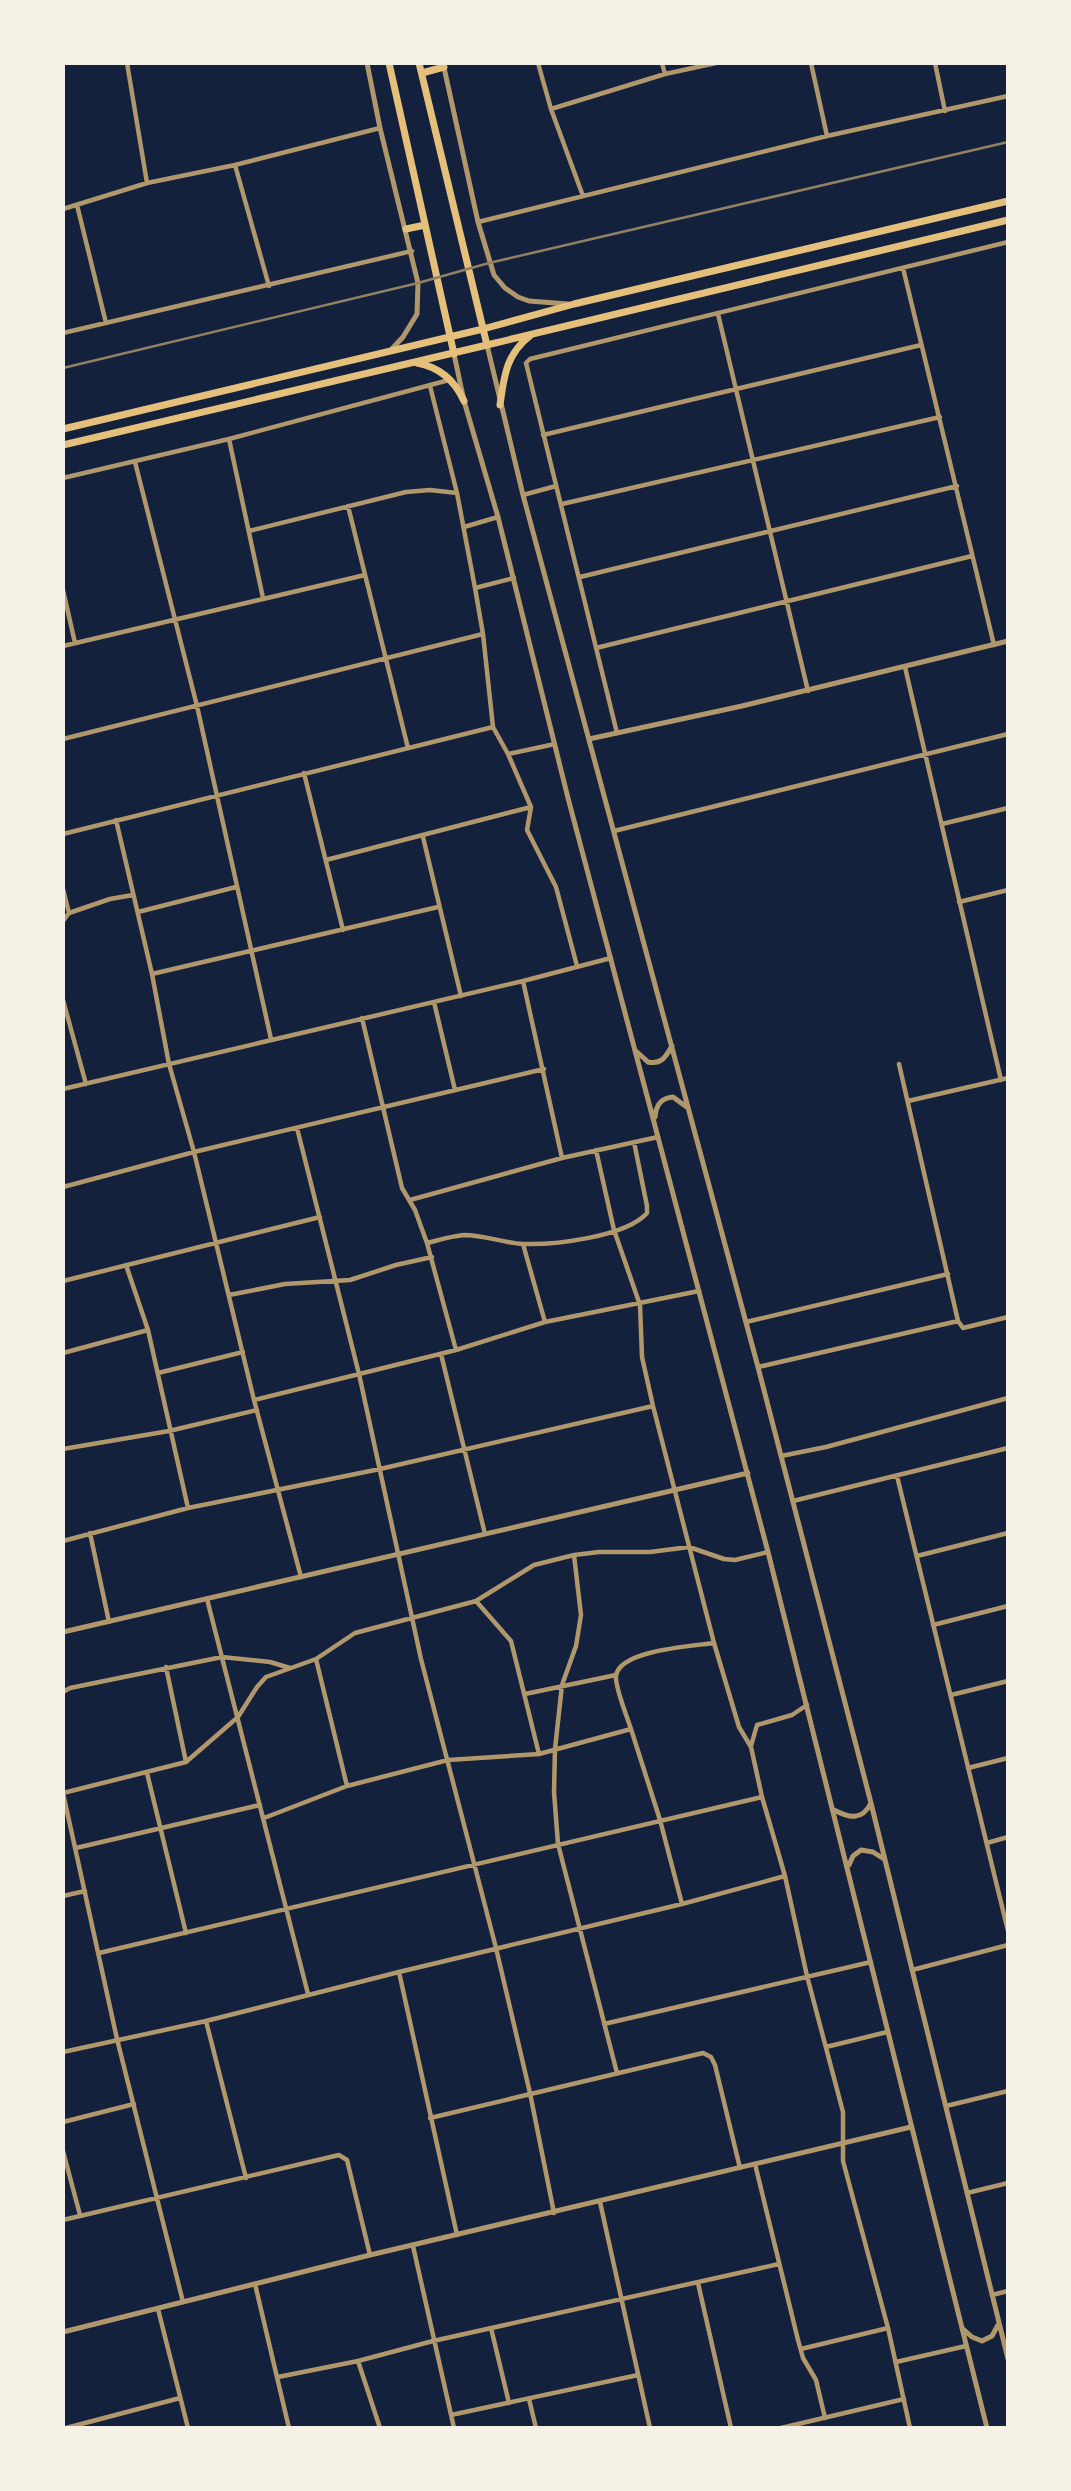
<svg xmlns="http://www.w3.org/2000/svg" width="1071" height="2491" font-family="'Zilla Slab',serif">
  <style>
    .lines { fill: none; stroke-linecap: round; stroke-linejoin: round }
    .minor { stroke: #b1986c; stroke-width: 4.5 }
    .tertiary { stroke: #b1986c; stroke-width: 5 }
    .primary { stroke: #e5c07b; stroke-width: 7 }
    .trunk { stroke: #e5c07b; stroke-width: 7 }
    .rail { stroke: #918062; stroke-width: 2.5 }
  </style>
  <rect width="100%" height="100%" fill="#14213d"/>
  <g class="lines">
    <path class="minor" d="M 127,63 L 147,183
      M 538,63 L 551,109 L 583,196
      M 662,63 L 665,74
      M 811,63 L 827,136
      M 935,63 L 945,111
      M 551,109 L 665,74 L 716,63
      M 235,165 L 269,286
      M 77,205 L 106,323
      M 63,209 L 147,183 L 235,165 L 380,128
      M 478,222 L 827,136 L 1008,96
      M 903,268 L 994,645
      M 718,314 L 808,691
      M 63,333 L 412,251
      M 430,386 L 457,493 L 475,588 L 483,634 L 493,727 L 508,754 L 531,807 L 527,830 L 556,887 L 577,966
      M 543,435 L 921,345
      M 229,439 L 263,598
      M 135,462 L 197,706 L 271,1039
      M 63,478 L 229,439 L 449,380
      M 523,495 L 556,486
      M 562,504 L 940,417
      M 348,506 L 408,748
      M 464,527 L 498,517
      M 249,531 L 406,492 L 430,490 L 457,493
      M 580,577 L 957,486
      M 475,588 L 514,578
      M 63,590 L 75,643
      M 63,646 L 365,575
      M 596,648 L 972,556
      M 905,667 L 1001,1080
      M 617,733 L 526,363 L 530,359 L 1008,242
      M 63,739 L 483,634
      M 508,754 L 555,744
      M 304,773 L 343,930
      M 116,820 L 152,974 L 169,1064 L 194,1152 L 254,1400 L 301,1577
      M 942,824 L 1008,808
      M 614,831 L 1008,734
      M 63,834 L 493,727
      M 423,837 L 461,996
      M 326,860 L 531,807
      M 63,889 L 69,913
      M 959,902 L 1008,890
      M 138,912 L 236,887
      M 63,921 L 69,913 L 110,899 L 133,895
      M 152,974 L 438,907
      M 523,981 L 562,1158
      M 63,1000 L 86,1084
      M 434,1002 L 455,1090
      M 362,1018 L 402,1188 L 415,1210 L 427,1243 L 456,1350
      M 899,1064 L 958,1321 L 963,1328 L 1008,1317
      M 63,1089 L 523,981 L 611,958
      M 908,1101 L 1008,1078
      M 297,1128 L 359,1374 L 421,1659 L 496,1948 L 530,2093 L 554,2213
      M 596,1150 L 614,1230 L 640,1305 L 642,1357 L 653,1406 L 714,1643 L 739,1727 L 751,1747 L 762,1797 L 785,1876 L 807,1976 L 843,2112 L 843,2161 L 888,2328 L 910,2428
      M 63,1187 L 194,1152 L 544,1069
      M 410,1200 L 562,1158 L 658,1137
      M 427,1243 C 439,1240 452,1236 464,1235 C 484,1235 504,1243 523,1244 C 554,1245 626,1237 647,1213 L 647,1206 L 634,1142
      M 523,1244 L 545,1322
      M 126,1265 L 148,1330 L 188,1508
      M 63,1281 L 320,1217
      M 229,1295 L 285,1284 L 350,1280 L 396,1265 L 432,1257
      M 746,1322 L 948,1274
      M 63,1353 L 148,1330
      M 441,1354 L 485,1534
      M 758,1367 L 958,1321
      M 158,1373 L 243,1352
      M 254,1400 L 456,1350 L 545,1322 L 699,1291
      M 63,1449 L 169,1431 L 257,1410
      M 781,1456 L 826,1447 L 1008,1398
      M 897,1476 L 1008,1931
      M 793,1501 L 1008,1448
      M 90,1533 L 109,1622
      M 63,1541 L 188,1508 L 380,1469 L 653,1406
      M 574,1555 L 581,1615 L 576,1646 L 562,1685 L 555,1749 L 554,1792 L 558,1844 L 617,2073
      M 917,1556 L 1008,1533
      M 207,1599 L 308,1994
      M 476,1601 L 511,1641 L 539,1754
      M 933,1625 L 1008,1606
      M 316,1659 L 347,1786
      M 166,1667 L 186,1762
      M 63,1692 L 70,1688 L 222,1657 L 270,1662 L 290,1668
      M 525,1694 L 616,1675
      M 951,1695 L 1008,1681
      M 631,1729 L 660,1820 L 682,1904
      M 751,1746 L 757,1725 L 792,1715 L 807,1705
      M 968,1768 L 1008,1758
      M 147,1773 L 186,1933
      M 63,1793 L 186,1762 L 238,1717 L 257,1687 L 266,1677 L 316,1659 L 355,1633 L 476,1601 L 534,1565 L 574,1555 L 599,1552 L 650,1552 L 689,1547 L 724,1559 L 735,1560 L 768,1552
      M 63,1793 L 117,2039 L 183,2302
      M 264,1818 L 347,1786 L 448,1760 L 539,1754 L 631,1729 C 627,1716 615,1688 616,1676 C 619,1650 693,1646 714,1643
      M 987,1843 L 1008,1837
      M 76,1848 L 260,1805
      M 63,1896 L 85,1891
      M 99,1953 L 762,1797
      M 912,1970 L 1008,1945
      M 399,1972 L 457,2235
      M 206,2021 L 246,2178
      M 604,2024 L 871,1962
      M 826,2047 L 887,2032
      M 63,2052 L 206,2021 L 399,1972 L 682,1904 L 785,1876
      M 946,2106 L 1008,2091
      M 430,2118 L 703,2053 L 711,2057 L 715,2065 L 740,2168
      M 63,2122 L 134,2104
      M 63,2151 L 80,2215
      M 755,2164 L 798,2340 L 803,2358 L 816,2380 L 825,2418
      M 967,2193 L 1008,2183
      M 600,2202 L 650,2428
      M 63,2220 L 339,2155 L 347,2160 L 370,2255
      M 413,2246 L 454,2428
      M 698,2283 L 731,2428
      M 255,2284 L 289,2428
      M 992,2295 L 1008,2291
      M 158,2309 L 188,2428
      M 491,2328 L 509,2403
      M 801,2349 L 888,2328
      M 358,2361 L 380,2428
      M 896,2362 L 966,2346
      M 278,2377 L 358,2361 L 433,2341 L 779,2264
      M 529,2399 L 536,2428
      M 451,2415 L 638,2375
      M 66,2428 L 180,2398
      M 781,2428 L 904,2399"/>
    <path class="tertiary" d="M 367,63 L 380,128 L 418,283 L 417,314 L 403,337 L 389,352
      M 443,63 L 478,222 L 494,275 L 505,288 L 518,297 L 529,301 L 568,304
      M 487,345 L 523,495 L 758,1367 L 871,1803 L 1008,2359
      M 454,354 L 464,401 L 498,517 L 568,798 L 768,1552 L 987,2428
      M 589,739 L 742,706 L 1008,641
      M 637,1052 L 648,1062 C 662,1065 666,1056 672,1046
      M 655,1117 C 656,1105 661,1098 673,1097 L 688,1108
      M 63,1632 L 748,1473
      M 834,1810 C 849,1818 862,1821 871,1803
      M 849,1865 L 853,1856 L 861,1850 L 873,1852 L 884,1859
      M 962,2328 L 972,2337 L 982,2341 L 992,2336 L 998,2325
      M 63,2332 L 370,2255 L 911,2127"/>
    <path class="primary" d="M 483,329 L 574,304 L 1008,201
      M 487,345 L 1008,220
      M 500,405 C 504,376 506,354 531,335"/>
    <path class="trunk" d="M 389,63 L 454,354
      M 422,73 L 444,67
      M 406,229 L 425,225
      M 417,363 C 439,367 455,381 464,401
      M 63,429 L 483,329
      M 63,445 L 487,345 L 419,63"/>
    <path class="rail" d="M 63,368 L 418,283 L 489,263 L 1008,142"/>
  </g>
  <rect width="1071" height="2491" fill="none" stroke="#f6f1e7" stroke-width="130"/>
</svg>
